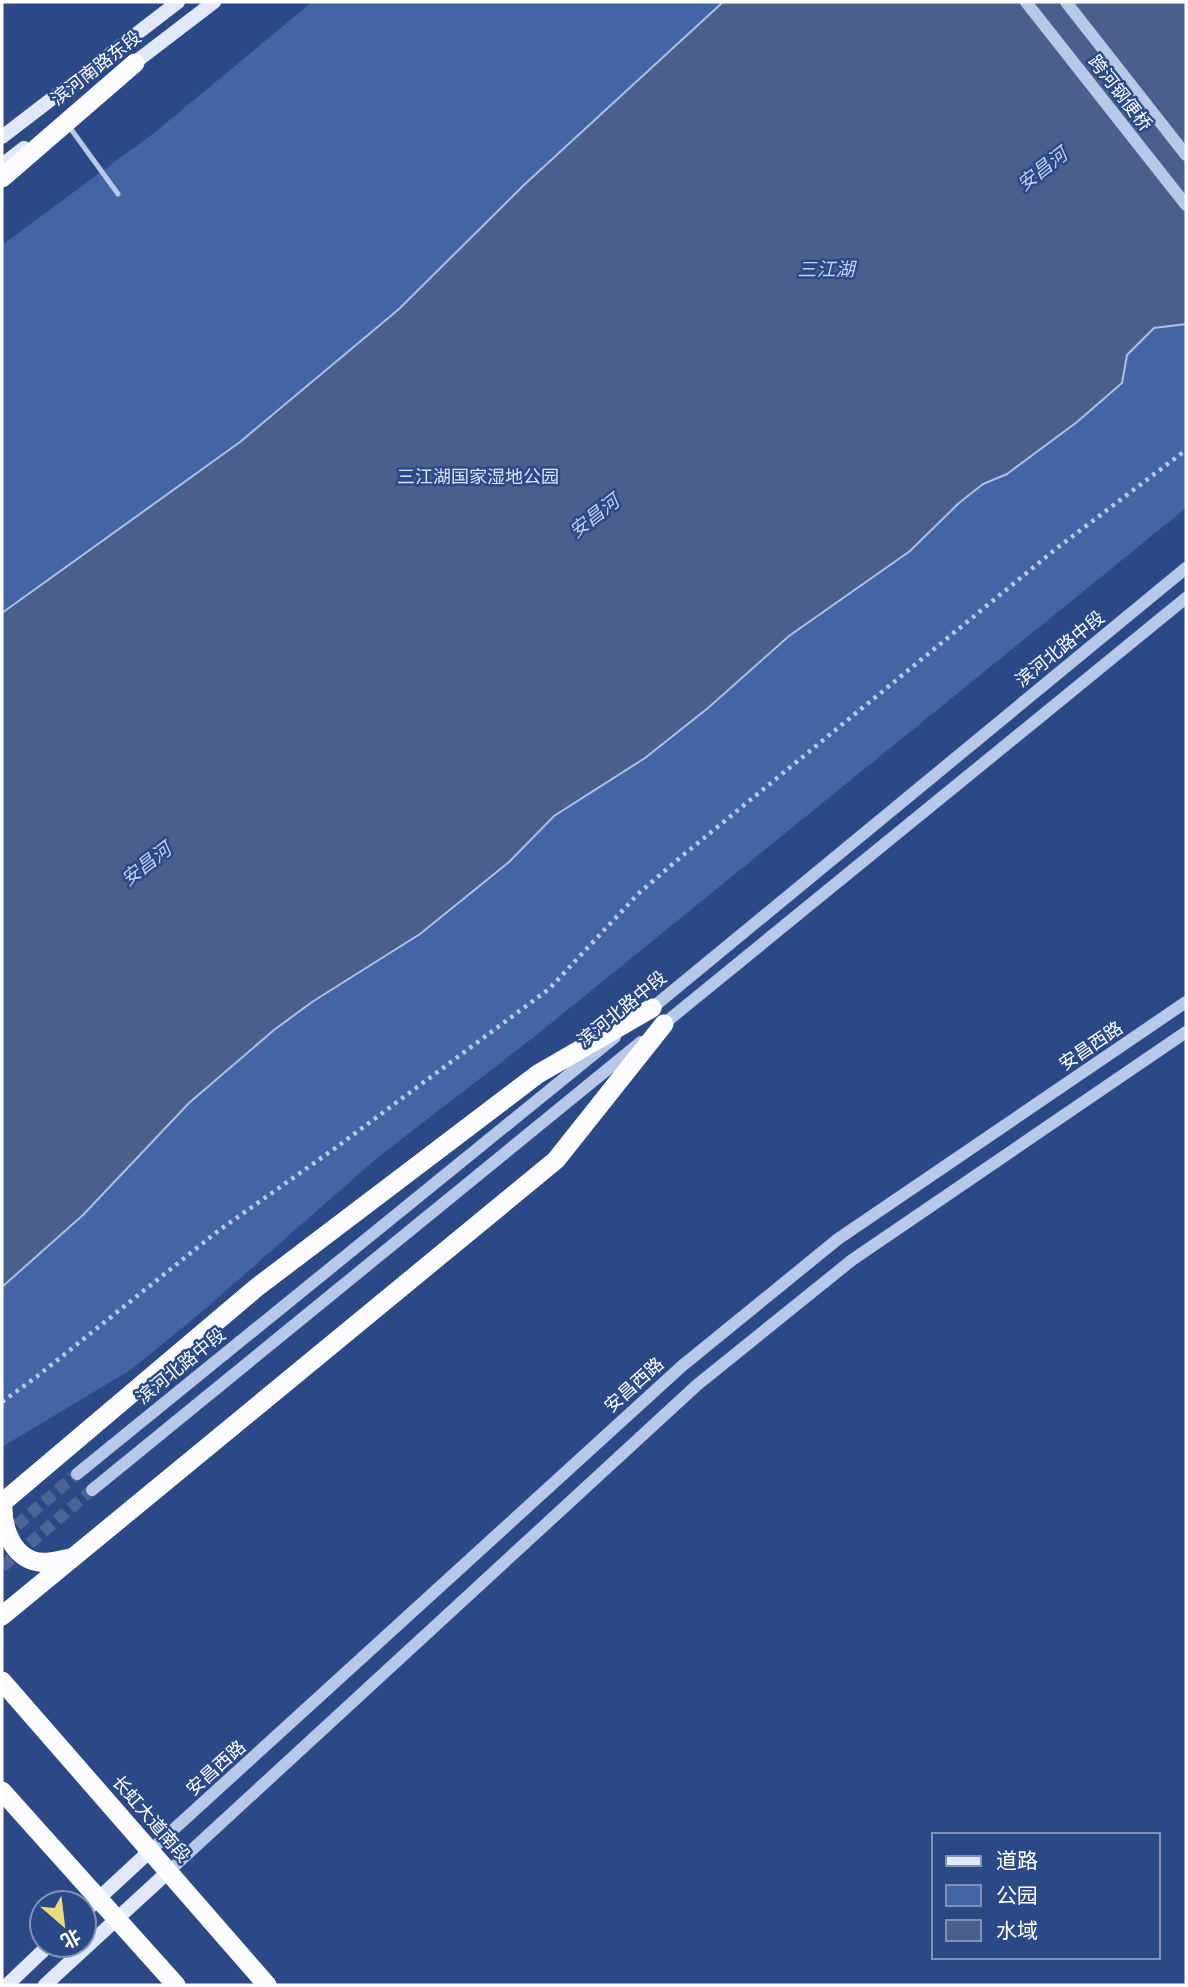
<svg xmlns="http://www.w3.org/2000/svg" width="1188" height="1987" font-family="'Source Sans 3','Noto Sans SC',sans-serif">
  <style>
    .green { fill: #4364a5 }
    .water { fill: #4a5f8b; stroke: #acc1e8; stroke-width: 2 }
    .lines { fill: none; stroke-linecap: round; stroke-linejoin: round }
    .tertiary-tunnel { stroke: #4b6499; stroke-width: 12; stroke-dasharray: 12 6; stroke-linecap: butt }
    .path { stroke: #b7c8e8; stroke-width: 4.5; stroke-dasharray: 3.5 5; stroke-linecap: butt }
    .service { stroke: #b7c8e8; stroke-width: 5 }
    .tertiary { stroke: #b7c8e8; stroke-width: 12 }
    .secondary { stroke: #e1e8f7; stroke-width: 14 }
    .trunk { stroke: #fcfcfe; stroke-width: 19 }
    .labels { text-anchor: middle; stroke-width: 5; stroke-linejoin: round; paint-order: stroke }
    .street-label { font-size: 18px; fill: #fff; stroke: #2b4987 }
    .park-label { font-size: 18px; fill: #dbe4f6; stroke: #2b4987 }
    .water-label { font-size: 19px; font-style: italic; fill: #c3d2ef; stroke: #2b4987 }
  </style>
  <rect width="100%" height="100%" fill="#2b4987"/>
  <path class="green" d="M 312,2 L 1186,2 L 1186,508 L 534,1037 L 377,1158 L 204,1310 L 132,1369 L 2,1447 L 2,245 L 154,133 Z"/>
  <path class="water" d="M 723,2 L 1186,2 L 1186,324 L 1154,328 L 1127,355 L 1122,383 L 1077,422 L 1007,474 L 983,484 L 959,503 L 910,551 L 789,636 L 708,708 L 645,758 L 554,816 L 509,862 L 420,934 L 312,1002 L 274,1030 L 189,1103 L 83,1215 L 2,1287 L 2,613 L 240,442 L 399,309 L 524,185 Z"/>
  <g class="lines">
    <path class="tertiary-tunnel" d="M 3,1537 L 77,1474
      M 2,1567 L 92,1490"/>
    <path class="path" d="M 2,1402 L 35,1378 L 218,1231 L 334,1149 L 549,989 L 638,894 L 676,861 L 1057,548 L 1186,450"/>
    <path class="service" d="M 68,125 L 118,194"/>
    <path class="tertiary" d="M 1026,2 L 1186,205
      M 1066,2 L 1186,155
      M 646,1013 L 1186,568
      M 660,1027 L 1186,598
      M 77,1474 L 615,1037
      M 92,1490 L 641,1042
      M 151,1850 L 682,1366 L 838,1239 L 1186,1002
      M 169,1871 L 697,1385 L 852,1260 L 1186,1032"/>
    <path class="secondary" d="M 129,67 L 214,2
      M 2,137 L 178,2
      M 2,165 L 24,148
      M 84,1912 L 151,1850
      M 7,1985 L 49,1945
      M 45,1985 L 169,1871"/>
    <path class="trunk" d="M 2,178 L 135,63
      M 2,1503 L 256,1288 L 538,1074 L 652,1008
      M 3,1503 C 2,1523 9,1551 31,1560 C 43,1565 58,1561 70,1558
      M 2,1616 L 556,1160 L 664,1024
      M 2,1681 L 267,1985
      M 2,1791 L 176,1985"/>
  </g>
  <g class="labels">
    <g class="street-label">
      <text transform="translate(96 68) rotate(-38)" y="6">滨河南路东段</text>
      <text transform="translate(1120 93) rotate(52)" y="6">跨河钢便桥</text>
      <text transform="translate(1060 649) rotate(-39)" y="6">滨河北路中段</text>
      <text transform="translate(622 1009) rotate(-39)" y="6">滨河北路中段</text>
      <text transform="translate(1091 1046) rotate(-34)" y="6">安昌西路</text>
      <text transform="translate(181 1366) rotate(-39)" y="6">滨河北路中段</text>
      <text transform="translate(634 1385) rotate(-42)" y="6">安昌西路</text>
      <text transform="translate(216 1768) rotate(-42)" y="6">安昌西路</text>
      <text transform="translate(151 1819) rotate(49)" y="6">长虹大道南段</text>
    </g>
    <g class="park-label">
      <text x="478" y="483">三江湖国家湿地公园</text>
    </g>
    <g class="water-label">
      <text transform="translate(1042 169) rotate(-38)" y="7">安昌河</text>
      <text x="826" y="276">三江湖</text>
      <text transform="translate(594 516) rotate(-38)" y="7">安昌河</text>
      <text transform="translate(146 864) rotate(-38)" y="7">安昌河</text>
    </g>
  </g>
  <rect width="1188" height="1987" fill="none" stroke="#ffffff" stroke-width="7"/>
  <rect x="932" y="1833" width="228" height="126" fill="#2b4987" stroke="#8092b7" stroke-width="2"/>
  <rect x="946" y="1856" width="35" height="10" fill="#e1e8f7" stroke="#8092b7" stroke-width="2"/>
  <text x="996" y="1868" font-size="21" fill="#ffffff">道路</text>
  <rect x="946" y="1885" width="35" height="21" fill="#4364a5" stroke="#8092b7" stroke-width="2"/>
  <text x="996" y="1903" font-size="21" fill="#ffffff">公园</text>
  <rect x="946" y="1920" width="35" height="21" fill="#4a5f8b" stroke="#8092b7" stroke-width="2"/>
  <text x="996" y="1938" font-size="21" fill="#ffffff">水域</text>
  <g transform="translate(63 1924) rotate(152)"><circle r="33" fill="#2b4987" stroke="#8092b7" stroke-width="2"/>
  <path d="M0-5L12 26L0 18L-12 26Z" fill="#edda80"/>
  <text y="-10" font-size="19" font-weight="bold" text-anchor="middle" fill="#ffffff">北</text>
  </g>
</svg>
